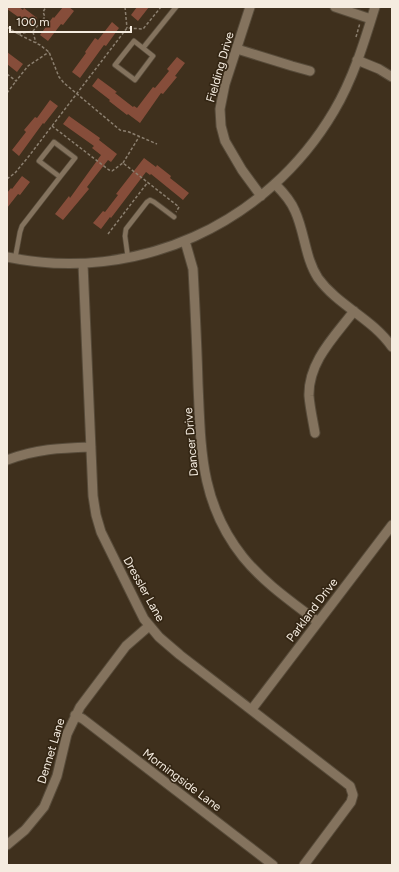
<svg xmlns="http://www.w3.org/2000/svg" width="399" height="872" font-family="Figtree,sans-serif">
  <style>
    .building { fill: #864d3a }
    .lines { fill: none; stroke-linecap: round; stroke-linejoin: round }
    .lane-casing { stroke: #574b3a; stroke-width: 6 }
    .street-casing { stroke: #574b3a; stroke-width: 11 }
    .path { stroke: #8b7f6f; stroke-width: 1.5; stroke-dasharray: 3 2; stroke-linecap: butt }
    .lane { stroke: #84735e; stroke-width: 4.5 }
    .street { stroke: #84735e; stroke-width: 9 }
    .labels { text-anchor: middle; stroke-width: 3.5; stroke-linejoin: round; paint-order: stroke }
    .street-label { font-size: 12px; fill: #f5ece0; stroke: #342614 }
  </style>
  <rect width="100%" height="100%" fill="#3f301d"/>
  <path class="building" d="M 7,7 L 19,7 L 23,10 L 24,8 L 37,18 L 31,26 L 7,9 Z
    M 63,7 L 69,7 L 74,11 L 63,25 L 61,24 L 48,41 L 40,35 L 53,17 L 54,18 Z
    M 137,7 L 149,7 L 138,21 L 131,15 Z
    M 112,22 L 119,28 L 106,46 L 104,45 L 80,78 L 72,72 L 86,53 L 85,52 L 95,38 L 98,40 Z
    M 7,52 L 23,64 L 17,72 L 7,64 Z
    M 177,57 L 185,63 L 175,76 L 177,77 L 163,94 L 161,93 L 140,123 L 128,114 L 127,115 L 109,101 L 110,100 L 92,86 L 98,78 L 117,92 L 115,93 L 133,107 L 134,106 L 137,108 L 153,87 L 155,88 L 169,71 L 167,69 Z
    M 50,100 L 58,106 L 44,124 L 43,123 L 19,156 L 12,150 L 26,132 L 24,130 L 35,117 L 37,118 Z
    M 69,116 L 100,138 L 99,140 L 117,154 L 111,162 L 108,160 L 87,187 L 89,189 L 63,220 L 55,214 L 69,196 L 70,198 L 101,155 L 92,148 L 94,146 L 63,124 Z
    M 144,158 L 156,167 L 157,165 L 171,176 L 170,178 L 189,193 L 183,200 L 151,174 L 150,175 L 146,172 L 111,218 L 110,217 L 101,229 L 93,223 L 103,211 L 105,212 L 118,195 L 116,194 Z
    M 22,176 L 30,182 L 20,195 L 18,194 L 7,208 L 7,193 L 11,188 L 12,189 Z"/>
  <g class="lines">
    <defs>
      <path id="lane" d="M 134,41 L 153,56 L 135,80 L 115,65 Z
        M 143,48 L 176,7
        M 128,258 L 125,236 L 126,229 L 147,202 L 150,200 L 154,202 L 174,217
        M 15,259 L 20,232 L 22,226 L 60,177 L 39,161 L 54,142 L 75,158 L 60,177"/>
      <path id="street" d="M 250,7 L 225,84 L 220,109 L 221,126 L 225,141 L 242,170 L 261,196
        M 335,7 L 371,19
        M 237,49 L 292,66 L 310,71
        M 357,60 L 379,69 L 392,77
        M 275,184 C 283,192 291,201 295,211 C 305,233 305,258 318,278 C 338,306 372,318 392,347
        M 185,241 L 193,269 C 195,307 197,346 198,384 C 201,449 200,503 243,557 C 264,583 292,602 318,622
        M 7,257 C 136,284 267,225 334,111 C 353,79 364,43 375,7
        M 83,264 L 93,496 L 96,515 L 101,532 L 139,609 L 144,619 L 159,637 L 180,655 L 350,786 L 353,795 L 351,802 L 304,865
        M 315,433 C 313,421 310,408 309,396 C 308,362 335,336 354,311
        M 7,460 C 36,449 60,448 91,447
        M 252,709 L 392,525
        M 75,715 L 83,719 L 273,865
        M 7,845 L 25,830 L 44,807 L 57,776 L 67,734 L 80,707 L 126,646 L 149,626"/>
    </defs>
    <use href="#lane" class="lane-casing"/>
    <use href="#street" class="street-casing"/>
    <path class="path" d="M 125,7 L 127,28
      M 7,27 L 18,34 L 40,45 L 49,52 L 59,77 L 64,83 L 120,130 L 129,132 L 157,144
      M 33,32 L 36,43
      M 18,34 L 33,31 L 45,17 L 43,12 L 46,7
      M 356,37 L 360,23
      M 7,74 L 16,81 L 28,66 L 49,52
      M 7,93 L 16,81
      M 52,126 L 109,170 L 112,171 L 123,163 L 179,207 L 176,212
      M 123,163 L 139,137
      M 7,179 L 15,173 L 29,156 L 127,28 L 143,29 L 161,7
      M 108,234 L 148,182"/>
    <use href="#lane" class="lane"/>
    <use href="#street" class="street"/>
  </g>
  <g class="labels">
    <g class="street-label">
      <text transform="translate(220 67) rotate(-74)" y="4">Fielding Drive</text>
      <text transform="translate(191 442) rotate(-95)" y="4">Dancer Drive</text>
      <text transform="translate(144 589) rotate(61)" y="4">Dressler Lane</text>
      <text transform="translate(312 610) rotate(-53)" y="4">Parkland Drive</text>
      <text transform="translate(51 751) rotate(-73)" y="4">Dennet Lane</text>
      <text transform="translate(182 780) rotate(37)" y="4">Morningside Lane</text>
    </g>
  </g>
  <rect width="399" height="872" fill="none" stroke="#f5ece0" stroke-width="16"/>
  <path d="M10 26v6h121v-6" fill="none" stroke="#f5ece0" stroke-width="2"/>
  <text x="16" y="26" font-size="12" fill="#f5ece0" stroke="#342614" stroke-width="3" paint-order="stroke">100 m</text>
</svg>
